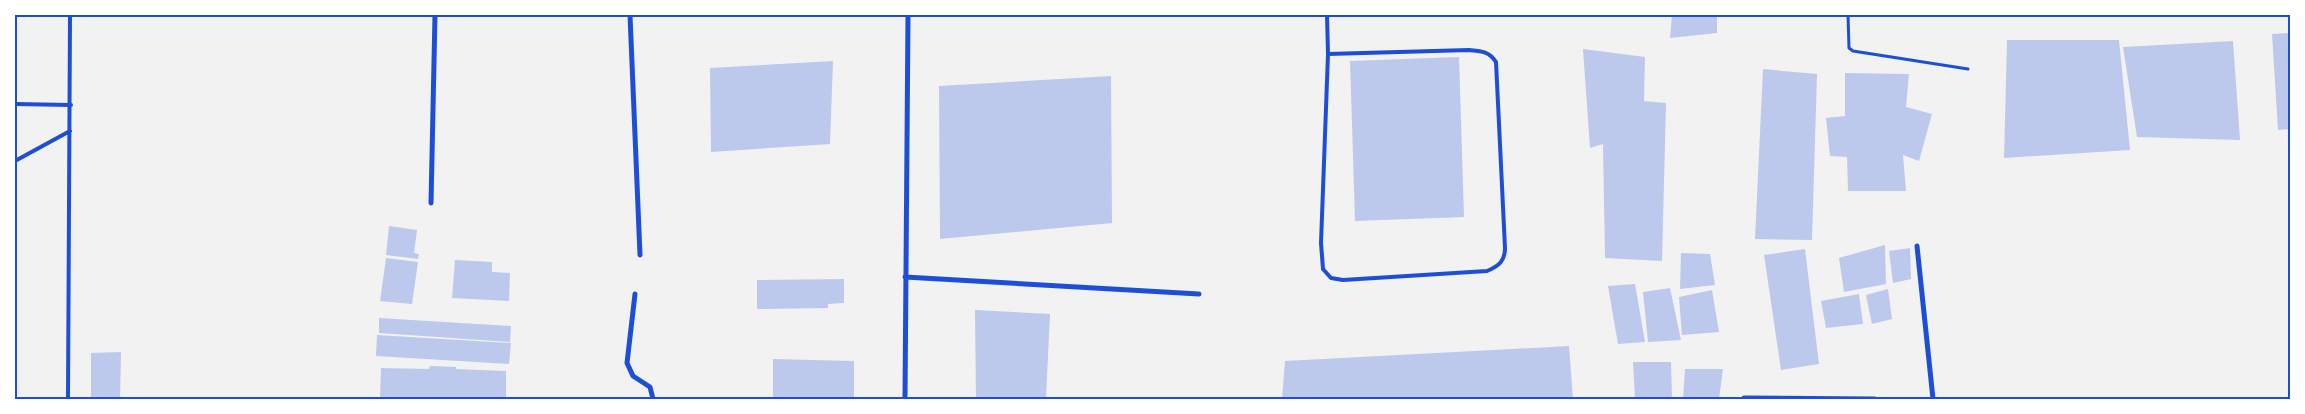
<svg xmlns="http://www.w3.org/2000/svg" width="2305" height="414" font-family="Jost,sans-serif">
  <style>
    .building { fill: #bdc9ec }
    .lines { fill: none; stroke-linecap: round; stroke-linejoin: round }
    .path { stroke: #1d4ed8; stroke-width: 3 }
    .service { stroke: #1d4ed8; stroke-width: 4 }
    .minor { stroke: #1d4ed8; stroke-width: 5 }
    .neatline { fill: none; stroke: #1d4ed8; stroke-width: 2 }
  </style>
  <rect width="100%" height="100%" fill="#f2f2f2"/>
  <path class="building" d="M 1672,15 L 1717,15 L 1717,33 L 1670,38 Z
    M 2290,33 L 2290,129 L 2278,130 L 2272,34 Z
    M 2007,40 L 2119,40 L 2130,150 L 2004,158 Z
    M 2233,41 L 2240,140 L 2137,137 L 2123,47 Z
    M 1583,49 L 1645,57 L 1644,101 L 1666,103 L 1662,261 L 1605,258 L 1603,144 L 1590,148 Z
    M 1459,57 L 1464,217 L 1355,221 L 1350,61 Z
    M 833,61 L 830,144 L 711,152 L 710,68 Z
    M 1763,69 L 1817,74 L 1812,240 L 1755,239 Z
    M 1845,73 L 1909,74 L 1906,107 L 1932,114 L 1919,161 L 1903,155 L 1906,191 L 1848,191 L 1847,157 L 1830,156 L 1826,118 L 1845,116 Z
    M 1111,76 L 1112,223 L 940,239 L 939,86 Z
    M 389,226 L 417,230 L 414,253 L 419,254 L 418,259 L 386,255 Z
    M 1885,245 L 1886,284 L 1844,292 L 1839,258 Z
    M 1910,248 L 1911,279 L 1893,283 L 1889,251 Z
    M 1805,249 L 1819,364 L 1781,370 L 1764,255 Z
    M 1681,253 L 1710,254 L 1715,285 L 1680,289 Z
    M 386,258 L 418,262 L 412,304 L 380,301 Z
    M 455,260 L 492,262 L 492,272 L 510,273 L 509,301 L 452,298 Z
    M 844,279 L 844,303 L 828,304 L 828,308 L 757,309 L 757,280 Z
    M 1635,284 L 1645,342 L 1618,344 L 1608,286 Z
    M 1670,288 L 1681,340 L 1648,342 L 1643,292 Z
    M 1888,289 L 1892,319 L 1872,324 L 1866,295 Z
    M 1712,290 L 1719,332 L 1682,335 L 1679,297 Z
    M 1859,294 L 1863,324 L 1826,328 L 1821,301 Z
    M 975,310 L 1050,314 L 1046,399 L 976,399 Z
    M 379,318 L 511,326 L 510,342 L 379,333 Z
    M 377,335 L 511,343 L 509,364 L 376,356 Z
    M 1569,346 L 1573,399 L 1282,399 L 1285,361 Z
    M 121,352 L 120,399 L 91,399 L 91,353 Z
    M 773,359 L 854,361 L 854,399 L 773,399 Z
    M 1633,362 L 1671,362 L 1672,399 L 1635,399 Z
    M 430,366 L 456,367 L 456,369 L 506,371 L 506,399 L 380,399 L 381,368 L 429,369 Z
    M 1685,369 L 1723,369 L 1719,399 L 1683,399 Z"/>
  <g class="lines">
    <path class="path" d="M 1848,15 L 1849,48 L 1853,51 L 1968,69"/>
    <path class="service" d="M 1327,15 L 1328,54 L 1321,243 L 1323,269 L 1331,278 L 1343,280 L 1487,271 C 1499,266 1505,261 1505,248 L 1496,62 C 1489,51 1481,51 1469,50 L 1328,54
      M 15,104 L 71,105
      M 15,161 L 70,131
      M 68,399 L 70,15"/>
    <path class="minor" d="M 630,15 L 640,255
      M 431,203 L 435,15
      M 1917,246 L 1933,399
      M 905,277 L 1199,294
      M 635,294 L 627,363 L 633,376 L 650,387 L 653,399
      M 1744,398 L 1875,399
      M 905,399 L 908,15"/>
  </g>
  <rect width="2305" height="414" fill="none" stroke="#ffffff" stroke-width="32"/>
  <rect x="16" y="16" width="2273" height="382" class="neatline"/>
</svg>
